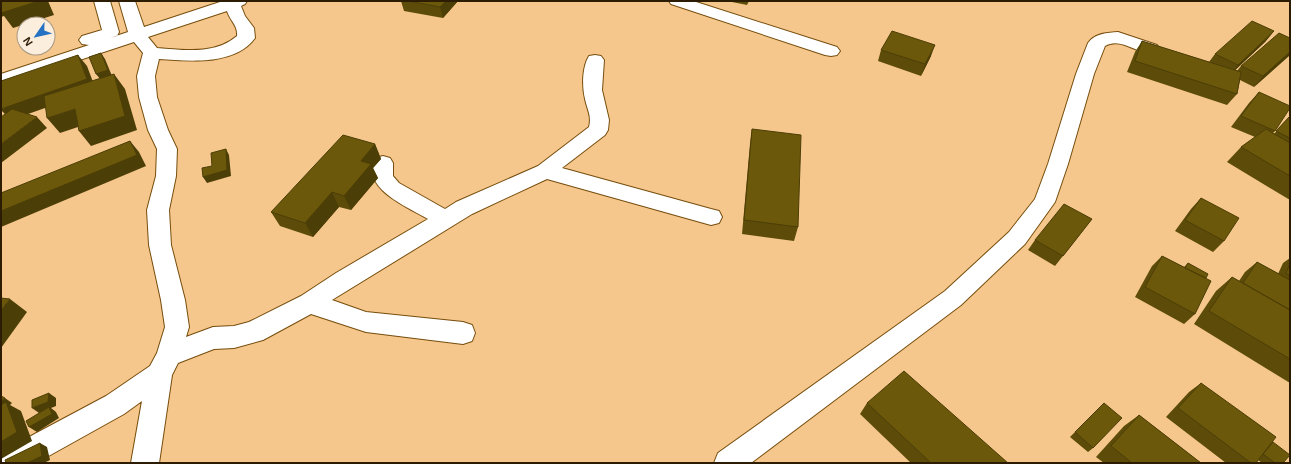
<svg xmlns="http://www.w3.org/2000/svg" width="1291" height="464" font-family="Arial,sans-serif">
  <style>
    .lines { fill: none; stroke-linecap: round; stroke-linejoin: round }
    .minor-casing { stroke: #764d0c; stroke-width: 2 }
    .minor { fill: #fff; fill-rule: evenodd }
    .wall { fill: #5d4c09 }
    .shaded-wall { fill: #4c3e07 }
    .building { fill: #6c580a; stroke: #4c3e07 }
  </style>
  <rect width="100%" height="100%" fill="#f5c78c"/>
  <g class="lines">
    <defs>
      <path id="minor" d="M 94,1 L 110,1 L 119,32 L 117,36 L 110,38 L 128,32 L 119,1 L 135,1 L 144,27 L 223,1 L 247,1 L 245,4 L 241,6 L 245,16 L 254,28 L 255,38 C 235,66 188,61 159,59 L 155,76 L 157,97 L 168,130 L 177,149 L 176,176 L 169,210 L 171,245 L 185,300 L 189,327 L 186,337 L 213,327 L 234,326 L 249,322 L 301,296 L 336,273 L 428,219 C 408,207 359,188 376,158 L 383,156 L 390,158 L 393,163 L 393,176 L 399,183 L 445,209 L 456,202 L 538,166 L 589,127 C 592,116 587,109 585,99 C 582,87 582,67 589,56 L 595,55 L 601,56 L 604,60 L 602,90 L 609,120 L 608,130 L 605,135 L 562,168 L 711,209 L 719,211 L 722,217 L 719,223 L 711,225 L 547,179 L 472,214 L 332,300 L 366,312 L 463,322 L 472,325 L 475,333 L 472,341 L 463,344 L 366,332 L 311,314 L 263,340 L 234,348 L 214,349 L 178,363 L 172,375 L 159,463 L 131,463 L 142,401 L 124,414 L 36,463 L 1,463 L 1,452 L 106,396 L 150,366 L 157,353 L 165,327 L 161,300 L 149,245 L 147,210 L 156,176 L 157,149 L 148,130 L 139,97 L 137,76 L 143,53 L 134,42 L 1,86 L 1,74 L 89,45 L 82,44 L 79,40 L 82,36 L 102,30 ZM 227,11 C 230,21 238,25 237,36 C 215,55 184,50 157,48 L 148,37 Z
        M 669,1 L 693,1 L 837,47 L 840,51 L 837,55 L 831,56 L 825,55 L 671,4 Z
        M 1118,32 L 1157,45 L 1160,49 L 1157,53 C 1139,57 1122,36 1105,46 L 1094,74 L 1068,164 L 1055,202 L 1025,244 L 961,305 L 751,463 L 714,463 L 718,453 L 945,291 L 1009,232 L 1035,199 L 1048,164 L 1076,74 L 1088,43 C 1095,33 1107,33 1118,32 Z"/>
    </defs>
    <use href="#minor" class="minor-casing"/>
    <use href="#minor" class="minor"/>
  </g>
  <path class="wall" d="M 401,1 L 458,1 L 443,18 L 404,11 Z
    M 727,1 L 749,1 L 747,5 Z
    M 1274,31 L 1265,42 L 1235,70 L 1237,71 L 1241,66 L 1290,38 L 1290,55 L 1254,87 L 1240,80 L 1237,94 L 1227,105 L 1127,72 L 1135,52 L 1142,41 L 1209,62 L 1215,54 Z
    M 881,50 L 931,56 L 921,76 L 878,61 Z
    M 1259,92 L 1275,131 L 1273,133 L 1274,134 L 1290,116 L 1290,200 L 1227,162 L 1241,147 L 1255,137 L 1231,127 L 1249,103 Z
    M 752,129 L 798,227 L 794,241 L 742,234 L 750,144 Z
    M 375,144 L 381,159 L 373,168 L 378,178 L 351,210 L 339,207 L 313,237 L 280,226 L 271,212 Z
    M 1201,198 L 1224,241 L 1213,252 L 1175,231 L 1191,209 Z
    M 1092,219 L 1055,266 L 1028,250 L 1035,240 Z
    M 1162,256 L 1184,267 L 1188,263 L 1206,278 L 1195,314 L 1184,324 L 1135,297 L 1152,266 Z
    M 1290,258 L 1290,383 L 1194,324 L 1216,291 L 1232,277 L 1239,281 L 1245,272 L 1257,262 L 1278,274 L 1283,263 Z
    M 1201,383 L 1271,443 L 1273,442 L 1283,463 L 1262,463 L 1258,460 L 1256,463 L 1226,463 L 1166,417 L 1189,392 Z
    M 867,403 L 1008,463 L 911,463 L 860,414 Z
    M 1104,403 L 1093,448 L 1088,452 L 1070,437 Z
    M 1139,415 L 1201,463 L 1104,463 L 1096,457 L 1124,426 Z"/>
  <path class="shaded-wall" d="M 39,1 L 48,1 L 54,15 L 13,28 L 4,16 L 1,17 L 1,5 Z
    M 446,1 L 458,1 L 443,18 L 440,7 Z
    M 1274,31 L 1265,42 L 1229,76 L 1238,65 Z
    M 935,45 L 931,56 L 921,76 L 925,64 Z
    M 1290,52 L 1290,55 L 1254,87 L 1263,76 Z
    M 101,53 L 105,59 L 112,76 L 101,80 L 96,74 Z
    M 78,55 L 87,66 L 96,90 L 11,120 L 1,110 Z
    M 114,74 L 125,89 L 137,130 L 91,146 L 79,131 Z
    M 75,109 L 87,124 L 60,133 L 47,118 Z
    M 37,117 L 47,128 L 1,163 L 1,144 Z
    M 130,141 L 139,152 L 146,166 L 1,227 L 1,211 Z
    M 375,144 L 381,159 L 373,168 L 378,178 L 351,210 L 344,196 L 361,161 Z
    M 226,149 L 229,155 L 231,176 L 207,183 L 203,177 Z
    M 332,192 L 339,207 L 313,237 L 305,223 Z
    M 10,299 L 27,312 L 1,348 L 1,310 Z
    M 49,393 L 56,398 L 56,406 L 51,408 L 56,412 L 59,418 L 37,432 L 29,427 L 50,409 L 39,413 L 32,408 Z
    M 5,398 L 12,403 L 10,405 L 21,411 L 32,441 L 1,459 L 1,401 Z
    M 40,443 L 47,447 L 50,460 L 44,463 L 27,463 Z"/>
  <path class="building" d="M 1,1 L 39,1 L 1,13 Z
    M 408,1 L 446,1 L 440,7 Z
    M 1252,21 L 1274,31 L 1238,65 L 1215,54 Z
    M 892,31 L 935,45 L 925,64 L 881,50 Z
    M 1279,33 L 1290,38 L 1290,52 L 1263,76 L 1241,66 Z
    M 1142,41 L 1241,72 L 1237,94 L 1135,61 Z
    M 101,53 L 108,70 L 96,74 L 89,57 Z
    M 78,55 L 87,79 L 1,109 L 1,81 Z
    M 114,74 L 125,116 L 79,131 L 75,109 L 47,118 L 44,96 Z
    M 1259,92 L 1290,106 L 1290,108 L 1275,131 L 1241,116 Z
    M 12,109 L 37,117 L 1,144 L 1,117 Z
    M 1290,116 L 1290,138 L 1276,131 Z
    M 752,129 L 801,135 L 798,227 L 744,220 Z
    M 1266,129 L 1290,143 L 1290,176 L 1241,147 Z
    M 343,135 L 375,144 L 361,161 L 371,164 L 344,196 L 332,192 L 305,223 L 271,212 Z
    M 130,141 L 137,155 L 1,211 L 1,193 Z
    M 226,149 L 227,170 L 203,177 L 202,168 L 212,166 L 211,153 Z
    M 1201,198 L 1239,218 L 1224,241 L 1185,220 Z
    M 1064,204 L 1092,219 L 1063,256 L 1035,240 Z
    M 1162,256 L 1211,281 L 1195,314 L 1145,287 Z
    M 1257,262 L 1290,280 L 1290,310 L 1243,283 Z
    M 1188,263 L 1208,274 L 1206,278 L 1185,268 Z
    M 1290,264 L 1290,276 L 1286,273 Z
    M 1232,277 L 1290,310 L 1290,359 L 1209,311 Z
    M 1,298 L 10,299 L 1,310 Z
    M 904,371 L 1008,463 L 931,463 L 867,403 Z
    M 1201,383 L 1276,437 L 1256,463 L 1251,463 L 1178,408 Z
    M 49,393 L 48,402 L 32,408 L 32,400 Z
    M 1,396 L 5,398 L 1,401 Z
    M 6,402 L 17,432 L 1,442 L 1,405 Z
    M 1104,403 L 1122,418 L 1093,448 L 1075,432 Z
    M 49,407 L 52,414 L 29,427 L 26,421 Z
    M 1139,415 L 1201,463 L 1132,463 L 1111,446 Z
    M 1273,442 L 1290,455 L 1283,463 L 1275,463 L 1263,454 Z
    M 40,443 L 42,456 L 27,463 L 6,463 L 5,460 Z"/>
  <rect width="1291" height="464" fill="none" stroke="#2d1c04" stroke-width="4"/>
  <g transform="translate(36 36) rotate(236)"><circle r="19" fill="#fceedd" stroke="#a99a86"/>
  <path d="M0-3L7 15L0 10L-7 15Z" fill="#2572c2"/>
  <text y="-6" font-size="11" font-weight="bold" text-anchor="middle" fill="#2d1c04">N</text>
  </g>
</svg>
